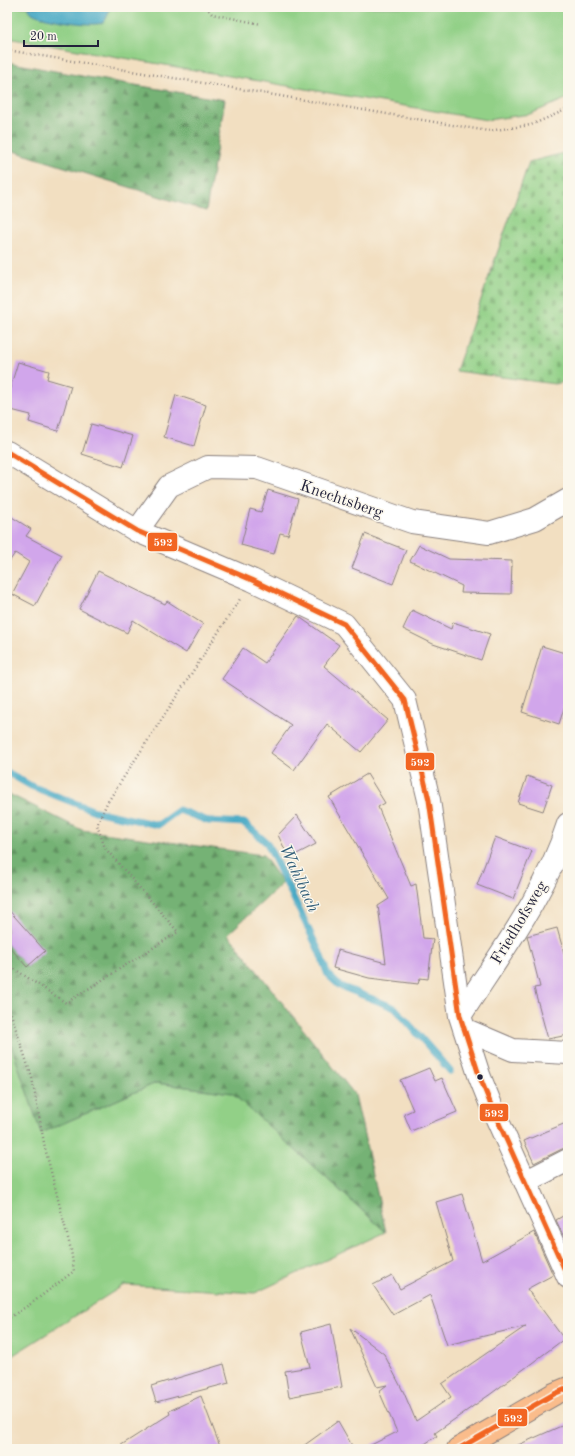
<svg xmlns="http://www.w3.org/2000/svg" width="575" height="1456" font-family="'Old Standard TT',serif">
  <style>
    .grass { fill: #92d087; stroke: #5a7961 }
    .forest { fill: url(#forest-firs); stroke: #4c6a58 }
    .cemetery { fill: url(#cemetery-stones); stroke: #5a7961 }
    .water { fill: #44a8c4; stroke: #336580 }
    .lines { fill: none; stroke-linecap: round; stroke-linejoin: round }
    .stream { stroke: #44a8c4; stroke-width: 7 }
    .building { fill: #d1a6eb }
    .minor-casing { stroke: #8a807e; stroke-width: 24 }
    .major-casing { stroke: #8a807e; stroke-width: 24 }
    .path { stroke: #8a807e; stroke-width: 2.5; stroke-dasharray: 1 3; stroke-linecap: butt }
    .minor { stroke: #fff; stroke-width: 22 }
    .major { stroke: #fabc8b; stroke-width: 22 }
    .bus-1-casing { stroke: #fbf7ec; stroke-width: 8 }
    .bus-1 { stroke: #f26522; stroke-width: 5 }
    .bus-dot { fill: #22223b; stroke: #fbf7ec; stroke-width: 1.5 }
    .labels { text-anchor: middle; stroke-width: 3; stroke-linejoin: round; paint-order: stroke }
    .street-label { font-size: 16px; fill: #22223b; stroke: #fbf7ec }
    .water-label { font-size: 17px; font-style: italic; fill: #315e79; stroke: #fbf7ec }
    .line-badge { stroke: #fbf7ec; stroke-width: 1.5 }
    .badge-label { font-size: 11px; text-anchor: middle; font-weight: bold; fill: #fff }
  </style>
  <defs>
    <pattern id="forest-firs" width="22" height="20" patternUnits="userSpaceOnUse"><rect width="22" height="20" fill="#75b274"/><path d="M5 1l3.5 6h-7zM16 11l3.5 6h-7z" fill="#609060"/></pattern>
    <pattern id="cemetery-stones" width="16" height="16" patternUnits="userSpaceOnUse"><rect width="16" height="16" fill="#92d087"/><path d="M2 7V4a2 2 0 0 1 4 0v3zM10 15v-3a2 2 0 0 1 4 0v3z" fill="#7eb275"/></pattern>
  </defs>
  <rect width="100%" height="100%" fill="#fbf7ec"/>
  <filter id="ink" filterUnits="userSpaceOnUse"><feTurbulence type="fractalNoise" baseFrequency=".025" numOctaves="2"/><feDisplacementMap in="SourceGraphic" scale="8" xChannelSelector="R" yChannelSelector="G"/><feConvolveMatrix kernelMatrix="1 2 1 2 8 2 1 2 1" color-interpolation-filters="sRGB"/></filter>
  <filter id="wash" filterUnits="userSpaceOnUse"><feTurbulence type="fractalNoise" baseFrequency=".012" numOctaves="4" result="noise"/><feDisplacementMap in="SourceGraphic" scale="16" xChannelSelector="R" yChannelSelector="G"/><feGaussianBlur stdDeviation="0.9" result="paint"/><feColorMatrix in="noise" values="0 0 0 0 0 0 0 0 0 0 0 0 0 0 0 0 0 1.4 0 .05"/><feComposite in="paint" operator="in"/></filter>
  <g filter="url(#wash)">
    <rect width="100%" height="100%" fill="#f2dfc1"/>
    <path class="grass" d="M 7,7 L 568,7 L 568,98 L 530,114 L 487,120 L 7,38 Z
      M 7,1033 L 41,1133 L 156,1083 L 232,1093 L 386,1232 L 255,1293 L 124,1285 L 7,1359 Z"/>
    <path class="forest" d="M 7,62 L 87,77 L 225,100 L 206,211 L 7,149 Z
      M 7,793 L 82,830 L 263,855 L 283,883 L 228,934 L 355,1095 L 386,1232 L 232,1093 L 156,1083 L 41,1133 L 7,1033 Z"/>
    <path class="cemetery" d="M 568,152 L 568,381 L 555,384 L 456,371 L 529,162 Z"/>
    <path class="water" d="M 28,7 L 110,7 C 109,12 107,20 102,23 C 92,27 43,19 34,14 C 31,13 29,9 28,7 Z"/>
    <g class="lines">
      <path class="stream" d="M 7,772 L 31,786 L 95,811 L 158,825 L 179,810 L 208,821 L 244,823 L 267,843 L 319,951 L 328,975 L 340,986 L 395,1008 L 450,1071"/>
    </g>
    <g id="blocks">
      <path class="building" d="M 18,362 L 49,371 L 47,379 L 71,386 L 58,431 L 29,422 L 31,415 L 7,409 L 7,398 Z
        M 176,395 L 206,405 L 194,446 L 164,437 Z
        M 91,424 L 133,436 L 123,467 L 82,454 Z
        M 268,490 L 298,499 L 288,535 L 280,533 L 274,554 L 241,545 L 250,509 L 261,512 Z
        M 7,514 L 31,529 L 26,536 L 62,555 L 35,606 L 12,594 L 29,562 L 15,553 L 7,565 Z
        M 365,534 L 406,550 L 393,584 L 352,568 Z
        M 419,545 L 449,559 L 512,561 L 511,594 L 461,593 L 462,586 L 410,561 Z
        M 98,571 L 165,604 L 167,601 L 203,624 L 186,653 L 133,620 L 127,633 L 79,609 Z
        M 412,610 L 451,629 L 453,622 L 490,634 L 481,660 L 433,644 L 403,629 Z
        M 298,616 L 339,645 L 324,666 L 388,720 L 361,752 L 327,724 L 294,770 L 271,753 L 291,725 L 222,679 L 243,648 L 265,663 Z
        M 542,646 L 568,654 L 568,696 L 559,724 L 522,712 Z
        M 367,774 L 385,803 L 378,807 L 411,886 L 416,884 L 423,938 L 433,939 L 428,979 L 420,978 L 418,984 L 369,978 L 333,968 L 338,950 L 386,963 L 378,906 L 389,899 L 329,797 Z
        M 527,776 L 552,785 L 543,811 L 518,803 Z
        M 297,815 L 316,844 L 289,858 L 278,835 Z
        M 495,837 L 532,851 L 513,899 L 477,885 Z
        M 7,908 L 45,951 L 27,967 L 7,944 Z
        M 557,928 L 568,967 L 568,1035 L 548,1039 L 534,988 L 540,987 L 527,936 Z
        M 429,1068 L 435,1081 L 442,1078 L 457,1112 L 411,1131 L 404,1114 L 413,1110 L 400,1080 Z
        M 568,1122 L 568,1148 L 562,1149 L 534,1163 L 524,1141 Z
        M 462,1194 L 482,1261 L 534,1232 L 553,1275 L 527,1289 L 564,1339 L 492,1393 L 435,1433 L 437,1436 L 417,1449 L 363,1449 L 397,1432 L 379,1391 L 387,1385 L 377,1387 L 350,1328 L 384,1354 L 404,1393 L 416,1421 L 451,1397 L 442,1384 L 526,1326 L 447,1345 L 430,1295 L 393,1315 L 373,1285 L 392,1275 L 400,1289 L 453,1261 L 436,1202 Z
        M 568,1213 L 568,1246 L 556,1220 Z
        M 331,1324 L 342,1387 L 289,1397 L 285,1371 L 310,1367 L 301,1332 Z
        M 224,1364 L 229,1383 L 156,1402 L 151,1386 Z
        M 201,1396 L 221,1449 L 115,1449 L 170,1414 L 169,1411 Z
        M 338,1421 L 354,1449 L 299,1449 Z
        M 568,1423 L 568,1449 L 509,1449 Z"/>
    </g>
  </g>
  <g filter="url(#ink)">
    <use href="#blocks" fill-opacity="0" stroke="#8a807e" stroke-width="1"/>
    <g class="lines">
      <defs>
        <path id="minor" d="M 7,452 L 137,531 L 252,580 L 344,624 L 405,700 L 429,800 L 460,1016 L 479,1075 L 493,1110 L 568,1277
          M 137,531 L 169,486 L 208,467 L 257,468 L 412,522 L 489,533 L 535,519 L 568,500
          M 460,1016 C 499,955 546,894 568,824
          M 464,1029 L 513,1050 L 568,1053
          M 525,1182 L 568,1160"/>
        <path id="major" d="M 458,1449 L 554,1394 L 568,1388"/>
      </defs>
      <use href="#minor" class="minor-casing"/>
      <use href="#major" class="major-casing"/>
      <path class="path" d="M 206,7 L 212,14 L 261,24
        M 7,50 L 488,131 L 531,125 L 568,109
        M 7,976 L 10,966 L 66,1003 L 178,932 L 105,848 L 97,825 L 107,803 L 240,599
        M 7,1002 L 32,1078 L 45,1148 L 71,1250 L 74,1271 L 32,1303 L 7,1319"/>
      <use href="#minor" class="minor"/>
      <use href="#major" class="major"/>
      <defs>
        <path id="bus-1" d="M 7,452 L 137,531 L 252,580 L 344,624 L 405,700 L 429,800 L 460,1016 L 479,1075 L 493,1110 L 568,1277
          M 458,1449 L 554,1394 L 568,1388"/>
      </defs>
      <use href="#bus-1" class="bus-1-casing"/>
      <use href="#bus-1" class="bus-1"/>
    </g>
  </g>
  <circle class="bus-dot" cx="480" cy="1077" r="3.5"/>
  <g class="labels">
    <g class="street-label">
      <text transform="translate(342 498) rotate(19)" y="6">Knechtsberg</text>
      <text transform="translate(518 922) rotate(-59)" y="6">Friedhofsweg</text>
    </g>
    <g class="water-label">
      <text transform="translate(300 878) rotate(65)" y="6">Wahlbach</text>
    </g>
  </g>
  <g class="line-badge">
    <rect x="147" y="532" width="31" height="20" rx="4" fill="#f26522"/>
    <rect x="405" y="752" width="30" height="19" rx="4" fill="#f26522"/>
    <rect x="479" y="1103" width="30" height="19" rx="4" fill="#f26522"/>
    <rect x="497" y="1408" width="31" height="19" rx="4" fill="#f26522"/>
  </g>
  <g class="badge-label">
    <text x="163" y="546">592</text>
    <text x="420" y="766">592</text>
    <text x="494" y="1117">592</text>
    <text x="513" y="1422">592</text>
  </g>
  <rect width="575" height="1456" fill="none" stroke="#fbf7ec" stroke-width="24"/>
  <path d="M24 40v6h74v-6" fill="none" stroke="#22223b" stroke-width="2"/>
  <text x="30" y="40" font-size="12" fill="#22223b" stroke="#fbf7ec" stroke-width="3" paint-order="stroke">20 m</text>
</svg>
